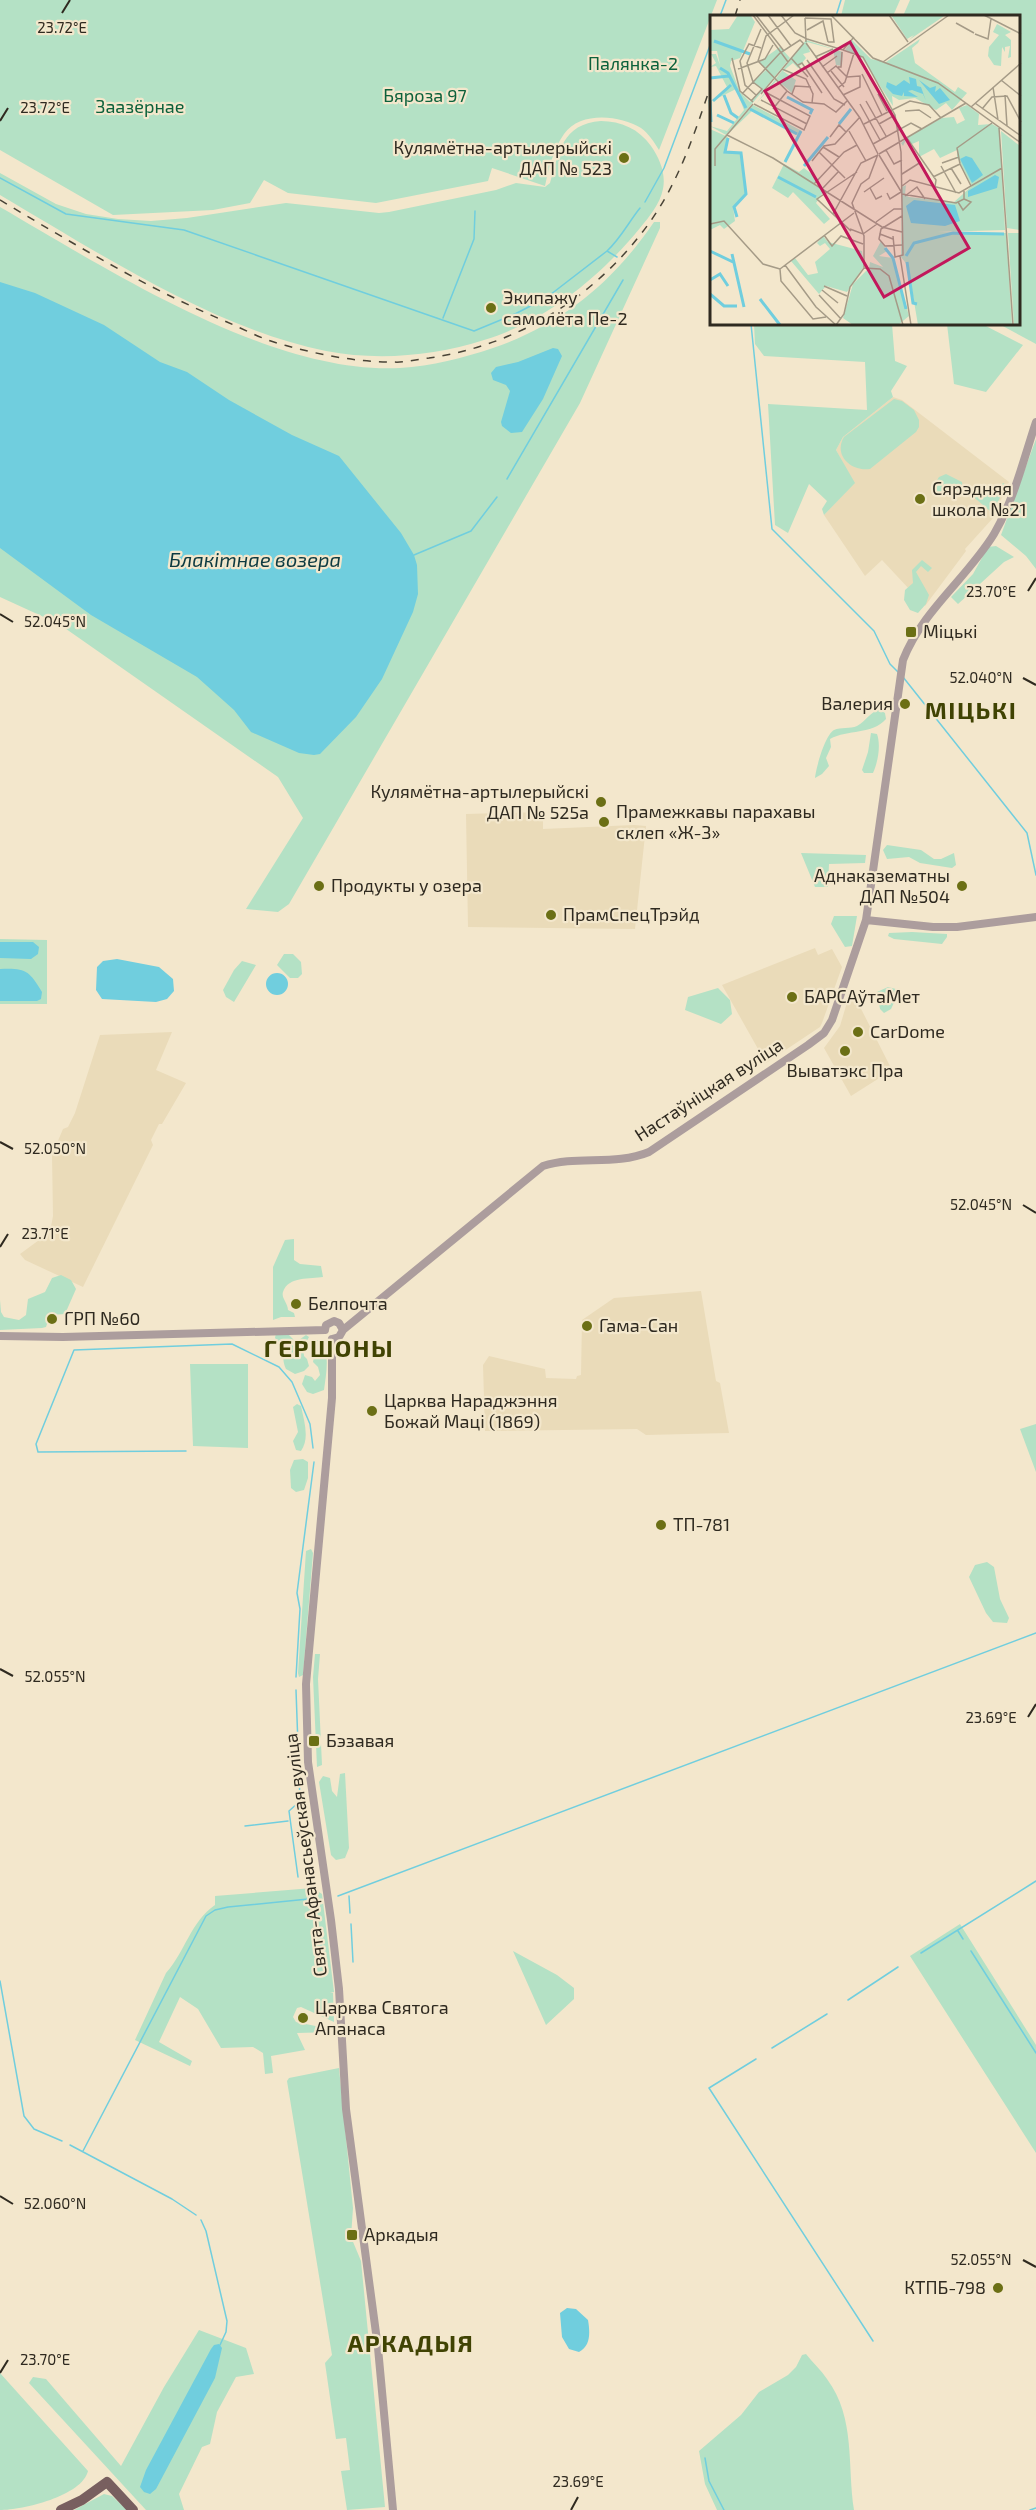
<svg xmlns="http://www.w3.org/2000/svg" width="1036" height="2510" font-family="'Exo 2',sans-serif">
  <style>
    .built { fill: #eadbb9 }
    .green { fill: #b4e1c5 }
    .water { fill: #70cede }
    .lines { fill: none; stroke-linecap: round; stroke-linejoin: round }
    .stream { stroke: #70cede; stroke-width: 1.5 }
    .minor { stroke: #ac9d9d; stroke-width: 8 }
    .major { stroke: #785f5f; stroke-width: 10 }
    .rail { stroke: #494437; stroke-width: 1.5; stroke-dasharray: 8 8; stroke-linecap: butt }
    .ticks { fill: none; stroke: #2f2a20; stroke-width: 2 }
    .poi-dot { fill: #6b6f15; stroke: #f3e7cc; stroke-width: 2 }
    .labels { text-anchor: middle; stroke-width: 4.5; stroke-linejoin: round; paint-order: stroke }
    .park-label { font-size: 18px; fill: #0c613b; stroke: #f3e7cc }
    .poi-label { font-size: 18px; fill: #2f2a20; stroke: #f3e7cc; text-anchor: start }
    .street-label { font-size: 18px; fill: #2f2a20; stroke: #f3e7cc }
    .water-label { font-size: 20px; font-style: italic; fill: #0d3a41; stroke: #f3e7cc }
    .district-label { font-size: 24px; font-weight: bold; letter-spacing: 1.5px; fill: #404303; stroke: #f3e7cc }
    .inset-river { fill: none; stroke: #70cede; stroke-width: 3 }
    .inset-road { fill: none; stroke: #a59b87; stroke-width: 1.5 }
    .view { fill: #c2185b; fill-opacity: 0.15; stroke: #c2185b; stroke-width: 3 }
    .inset-edge { fill: none; stroke: #2f2a20; stroke-width: 3 }
    .ticks-label { font-size: 15px; text-anchor: middle; fill: #2f2a20; stroke: #f3e7cc; stroke-width: 4.5; stroke-linejoin: round; paint-order: stroke }
  </style>
  <rect width="100%" height="100%" fill="#f3e7cc"/>
  <path class="built" d="M 893,397 L 902,400 L 1009,482 L 993,518 L 965,549 L 966,551 L 925,606 L 882,560 L 865,576 L 824,515 L 854,483 L 836,450 L 843,437 Z
    M 543,812 L 543,829 L 634,825 L 646,826 L 635,929 L 468,927 L 466,814 Z
    M 815,948 L 818,955 L 832,949 L 842,967 L 822,1023 L 820,1027 L 766,1063 L 722,985 Z
    M 851,989 L 892,1070 L 851,1096 L 824,1048 L 840,1026 Z
    M 172,1032 L 156,1070 L 186,1083 L 162,1124 L 159,1124 L 151,1140 L 153,1145 L 83,1287 L 25,1260 L 20,1254 L 50,1232 L 53,1216 L 52,1155 L 63,1129 L 68,1127 L 75,1113 L 100,1035 Z
    M 701,1291 L 716,1381 L 720,1383 L 729,1433 L 646,1435 L 637,1429 L 485,1431 L 483,1365 L 489,1356 L 545,1369 L 546,1378 L 576,1379 L 577,1376 L 581,1375 L 582,1320 L 614,1298 Z"/>
  <path class="green" d="M 0,0 L 717,0 L 659,150 C 654,142 649,134 641,128 C 620,115 580,111 564,134 C 553,150 549,168 545,186 L 492,168 L 488,181 L 376,203 L 288,193 L 264,180 L 250,203 L 213,210 L 113,215 L 0,150 Z
    M 845,0 L 900,0 L 893,16 L 841,16 Z
    M 910,0 L 1036,0 L 1036,344 L 999,324 L 1020,324 L 1020,16 L 903,16 Z
    M 601,121 C 621,121 639,129 651,146 C 660,159 666,174 663,189 C 660,204 649,217 640,228 C 599,278 546,321 484,340 C 434,356 378,361 326,351 C 215,329 97,252 0,195 L 0,173 L 56,204 L 86,214 L 118,219 L 151,221 L 187,218 L 286,203 L 379,213 L 389,212 L 496,190 L 516,183 L 545,187 L 550,183 C 559,152 562,124 601,121 Z
    M 0,207 C 109,270 271,375 400,368 C 432,366 463,358 493,348 C 563,324 613,282 654,222 L 660,222 L 660,228 L 580,403 L 289,904 L 278,912 L 246,909 L 303,818 L 278,777 L 59,624 L 0,597 Z
    M 754,324 L 892,324 L 895,361 L 907,366 L 891,391 L 893,397 L 843,437 L 836,450 L 855,483 L 824,515 L 822,509 L 827,501 L 809,484 L 788,533 L 775,525 L 768,404 L 867,410 L 865,362 L 764,356 L 755,344 Z
    M 947,324 L 982,324 L 1023,345 L 986,392 L 954,384 Z
    M 894,399 L 902,401 L 914,410 L 919,420 L 919,427 L 916,432 L 870,469 C 851,472 833,455 844,437 Z
    M 1036,439 L 1036,569 L 1026,556 L 1001,535 Z
    M 946,474 L 962,482 L 963,490 C 956,498 943,496 934,492 L 932,488 L 939,477 Z
    M 1004,483 L 1005,487 L 995,508 L 990,511 L 970,494 L 973,489 L 994,490 L 999,485 Z
    M 996,546 L 1014,557 L 1004,562 L 958,604 L 951,597 L 973,574 L 988,547 Z
    M 922,560 L 932,568 L 928,572 L 921,566 L 916,572 L 929,595 L 926,604 L 918,613 L 910,610 L 904,600 L 905,590 L 913,583 L 912,570 Z
    M 880,709 L 885,713 L 886,719 C 872,735 848,729 830,739 L 831,747 L 826,758 L 829,766 L 822,774 L 815,778 C 816,768 825,735 834,730 C 841,727 850,729 857,726 C 866,721 870,712 880,709 Z
    M 871,733 L 877,734 C 881,745 878,762 873,773 L 864,773 L 862,770 L 868,752 Z
    M 887,845 L 921,850 L 934,859 L 941,859 L 954,853 L 956,865 L 952,868 L 920,863 L 909,857 L 887,859 L 883,850 Z
    M 801,853 L 866,855 L 865,863 L 829,864 L 828,887 L 815,887 Z
    M 834,916 L 857,916 L 852,946 L 845,947 L 831,924 Z
    M 912,932 L 947,934 L 947,937 L 942,944 L 894,939 L 888,936 L 889,933 Z
    M 0,939 L 47,940 L 47,1004 L 0,1004 Z
    M 284,954 L 293,954 L 301,962 L 302,974 L 298,978 L 290,978 L 277,965 Z
    M 242,961 L 256,965 L 234,1002 L 226,997 L 223,990 L 234,970 Z
    M 888,987 L 900,990 L 891,1009 L 884,1013 L 880,1009 L 877,992 Z
    M 718,988 L 730,1000 L 732,1014 L 721,1024 L 685,1010 L 688,997 Z
    M 294,1239 L 294,1260 L 300,1264 L 321,1266 L 323,1277 C 311,1279 288,1276 283,1292 C 281,1298 288,1303 288,1310 L 294,1313 L 295,1317 L 281,1317 L 273,1320 L 273,1267 L 285,1240 Z
    M 61,1275 L 71,1280 L 76,1289 L 65,1314 L 50,1315 L 46,1327 L 42,1328 L 0,1330 L 0,1300 L 1,1312 L 4,1317 L 19,1320 L 26,1315 L 28,1299 L 45,1292 L 52,1278 Z
    M 286,1332 L 296,1342 L 306,1335 L 309,1337 L 303,1348 L 304,1356 L 307,1359 L 309,1366 L 304,1371 L 295,1374 L 286,1369 C 280,1355 288,1353 275,1338 L 276,1333 Z
    M 317,1340 L 322,1340 C 330,1355 326,1375 324,1390 L 313,1394 L 307,1392 L 302,1384 L 305,1375 L 312,1377 L 315,1381 L 320,1375 L 318,1367 L 313,1362 Z
    M 190,1364 L 248,1364 L 248,1448 L 193,1446 Z
    M 297,1404 L 301,1406 C 304,1421 310,1438 301,1451 L 296,1450 L 293,1441 L 298,1432 L 293,1407 Z
    M 1036,1424 L 1036,1472 L 1020,1429 Z
    M 303,1459 L 308,1462 L 308,1478 L 304,1490 L 296,1492 L 291,1488 L 290,1470 L 294,1460 Z
    M 311,1549 L 313,1553 L 303,1675 L 299,1677 L 298,1673 L 306,1551 Z
    M 987,1562 L 994,1567 L 1000,1599 L 1009,1618 L 1007,1623 L 993,1622 L 986,1613 L 969,1577 L 975,1565 Z
    M 315,1654 L 320,1654 L 318,1679 L 322,1765 L 317,1767 L 313,1677 Z
    M 345,1773 L 349,1848 L 345,1858 L 336,1860 L 331,1855 L 319,1782 L 323,1776 L 330,1778 L 332,1791 L 337,1797 L 340,1774 Z
    M 313,1888 L 322,1894 L 334,1992 L 330,1993 L 333,1993 L 334,2022 L 301,2007 L 297,2008 L 293,2017 L 296,2022 L 335,2030 L 335,2032 L 297,2033 L 305,2050 L 271,2056 L 273,2073 L 265,2074 L 263,2053 L 253,2047 L 221,2048 L 198,2009 L 180,1997 L 159,2042 L 192,2061 L 190,2066 L 135,2040 L 166,1973 C 185,1952 191,1921 215,1905 L 215,1896 Z
    M 960,1924 L 1036,2045 L 1036,2153 L 910,1956 Z
    M 513,1951 L 557,1975 L 574,1988 L 574,1999 L 546,2025 Z
    M 339,2068 L 353,2208 L 351,2237 L 361,2261 L 385,2507 L 347,2510 L 341,2471 L 350,2470 L 346,2438 L 336,2439 L 325,2363 L 332,2355 L 287,2081 L 289,2078 Z
    M 199,2330 L 246,2348 L 254,2374 L 236,2377 L 217,2412 L 210,2444 L 202,2447 L 179,2494 L 184,2510 L 146,2510 L 29,2383 L 33,2377 L 46,2379 L 121,2466 L 164,2387 Z
    M 806,2354 C 813,2363 821,2370 827,2379 C 856,2418 847,2466 854,2510 L 717,2510 L 705,2484 L 699,2451 L 741,2415 L 759,2392 L 788,2375 L 796,2367 L 802,2355 Z
    M 0,2373 L 88,2471 C 82,2496 23,2510 0,2510 Z
    M 104,2494 L 112,2496 L 127,2510 L 74,2510 Z"/>
  <path class="water" d="M 0,282 L 35,293 L 104,325 L 160,362 L 187,372 L 229,400 L 292,435 L 339,456 L 401,533 L 414,555 L 417,565 L 418,594 L 413,612 L 382,679 L 356,717 L 320,754 L 314,755 L 299,753 L 251,732 L 234,710 L 197,677 L 91,615 L 0,548 Z
    M 553,348 L 558,349 L 562,356 L 543,399 L 522,432 L 511,433 L 502,426 L 501,422 L 510,391 L 506,385 L 493,380 L 491,373 L 496,367 L 518,362 Z
    M 0,942 L 33,942 L 39,947 L 38,954 L 31,959 L 0,958 Z
    M 117,959 L 159,967 L 173,979 L 174,991 L 167,999 L 156,1002 L 102,999 L 96,990 L 97,967 L 103,961 Z
    M 0,969 C 25,968 29,970 42,992 L 41,999 L 37,1001 L 0,1001 Z
    M266 984a11 11 0 1 1 22 0a11 11 0 1 1-22 0Z
    M 567,2308 L 576,2309 L 588,2320 C 590,2332 591,2346 579,2352 L 569,2349 L 562,2337 L 560,2313 Z
    M 219,2344 L 222,2348 L 215,2378 L 156,2489 L 150,2494 L 144,2492 L 140,2487 L 146,2470 L 211,2349 L 214,2345 Z"/>
  <g class="lines">
    <path class="stream" d="M 720,16 L 726,0
      M 836,16 L 841,0
      M 0,178 L 66,214 L 184,230 L 474,331 L 515,314 L 546,298 L 607,251 L 617,257
      M 645,202 L 664,168 L 712,40
      M 607,251 C 621,238 628,223 640,208
      M 443,318 L 474,239 L 475,211
      M 751,324 L 772,529 L 874,631 L 890,664 L 898,672
      M 507,479 L 623,280
      M 414,555 L 471,531 L 497,497
      M 903,677 L 1027,833 L 1036,875
      M 186,1451 L 38,1452 L 36,1444 L 74,1350 L 232,1344 L 279,1367 L 292,1382 L 310,1424 L 313,1448
      M 296,1677 L 300,1609 L 297,1593 L 314,1462
      M 296,1690 L 300,1801 L 289,1811 L 298,1877
      M 245,1826 L 288,1821
      M 338,1896 L 1036,1633
      M 349,1896 L 350,1913
      M 313,1900 L 316,1917
      M 351,1924 L 353,1962
      M 318,1927 L 323,1957
      M 958,1931 L 963,1939
      M 971,1951 L 1036,2053
      M 921,1953 L 1036,1881
      M 0,1981 L 24,2116 L 34,2129 L 62,2141
      M 848,2000 L 898,1967
      M 772,2048 L 827,2014
      M 756,2059 L 709,2088 L 873,2341
      M 70,2145 L 172,2199 L 196,2215
      M 83,2151 L 206,1916 L 215,1910 L 228,1907 L 318,1898
      M 201,2220 L 206,2231 L 227,2321 L 226,2332 L 220,2345
      M 705,2458 L 709,2481 L 724,2510
      M 1030,2510 L 1036,2508"/>
    <path class="minor" d="M 866,920 L 933,927 L 957,927 L 1036,917
      M 325,1330 L 326,1325 L 334,1321 L 339,1323 L 343,1330
      M 0,1336 L 63,1337 L 325,1330
      M 332,1339 L 339,1337 L 343,1330 L 543,1166 C 577,1155 615,1166 649,1152 L 808,1045 L 824,1033 L 832,1020 L 866,920 L 903,660 C 922,611 967,578 994,534 C 1014,500 1024,458 1036,422
      M 332,1339 L 332,1398 L 306,1684 L 308,1762 L 331,1920 L 339,1989 L 346,2109 L 378,2348 L 393,2510"/>
    <path class="major" d="M 61,2510 L 82,2500 L 107,2482 L 133,2510"/>
    <path class="rail" d="M 735,16 L 740,0
      M 0,200 C 74,244 148,289 227,322 C 243,329 260,338 277,343 C 315,354 354,362 393,362 C 405,363 417,359 429,358 C 518,345 594,298 647,226 C 679,183 695,132 712,82"/>
  </g>
  <path class="ticks" d="M 62,13 L 70,0M 0,121 L 8,108M 1028,591 L 1036,578M 0,614 L 13,622M 1023,678 L 1036,685M 0,1142 L 13,1149M 1023,1205 L 1036,1213M 0,1247 L 8,1234M 0,1669 L 13,1676M 1028,1717 L 1036,1704M 0,2196 L 13,2204M 1023,2260 L 1036,2267M 0,2373 L 8,2360M 571,2510 L 578,2497"/>
  <g class="poi-dot">
    <circle cx="624" cy="158" r="6"/>
    <circle cx="491" cy="308" r="6"/>
    <circle cx="920" cy="499" r="6"/>
    <rect x="905" y="626" width="12" height="12" rx="3"/>
    <circle cx="905" cy="704" r="6"/>
    <circle cx="601" cy="802" r="6"/>
    <circle cx="604" cy="822" r="6"/>
    <circle cx="319" cy="886" r="6"/>
    <circle cx="962" cy="886" r="6"/>
    <circle cx="551" cy="915" r="6"/>
    <circle cx="792" cy="997" r="6"/>
    <circle cx="858" cy="1032" r="6"/>
    <circle cx="845" cy="1051" r="6"/>
    <circle cx="296" cy="1304" r="6"/>
    <circle cx="52" cy="1319" r="6"/>
    <circle cx="587" cy="1326" r="6"/>
    <circle cx="372" cy="1411" r="6"/>
    <circle cx="661" cy="1525" r="6"/>
    <rect x="308" y="1735" width="12" height="12" rx="3"/>
    <circle cx="303" cy="2018" r="6"/>
    <rect x="346" y="2229" width="12" height="12" rx="3"/>
    <circle cx="998" cy="2288" r="6"/>
  </g>
  <g class="labels">
    <g class="park-label">
      <text x="633" y="70">Палянка-2</text>
      <text x="425" y="102">Бяроза 97</text>
      <text x="140" y="113">Заазёрнае</text>
    </g>
    <g class="poi-label">
      <text x="612" y="154" text-anchor="end">Кулямётна-артылерыйскі<tspan x="612" dy="21">ДАП № 523</tspan></text>
      <text x="503" y="304">Экипажу<tspan x="503" dy="21">самолёта Пе-2</tspan></text>
      <text x="932" y="495">Сярэдняя<tspan x="932" dy="21">школа №21</tspan></text>
      <text x="923" y="638">Міцькі</text>
      <text x="893" y="710" text-anchor="end">Валерия</text>
      <text x="589" y="798" text-anchor="end">Кулямётна-артылерыйскі<tspan x="589" dy="21">ДАП № 525а</tspan></text>
      <text x="616" y="818">Прамежкавы парахавы<tspan x="616" dy="21">склеп «Ж-З»</tspan></text>
      <text x="950" y="882" text-anchor="end">Аднаказематны<tspan x="950" dy="21">ДАП №504</tspan></text>
      <text x="331" y="892">Продукты у озера</text>
      <text x="563" y="921">ПрамСпецТрэйд</text>
      <text x="804" y="1003">БАРСАўтаМет</text>
      <text x="870" y="1038">CarDome</text>
      <text x="845" y="1077" text-anchor="middle">Выватэкс Пра</text>
      <text x="308" y="1310">Белпочта</text>
      <text x="64" y="1325">ГРП №60</text>
      <text x="599" y="1332">Гама-Сан</text>
      <text x="384" y="1407">Царква Нараджэння<tspan x="384" dy="21">Божай Маці (1869)</tspan></text>
      <text x="673" y="1531">ТП-781</text>
      <text x="326" y="1747">Бэзавая</text>
      <text x="315" y="2014">Царква Святога<tspan x="315" dy="21">Апанаса</tspan></text>
      <text x="364" y="2241">Аркадыя</text>
      <text x="986" y="2294" text-anchor="end">КТПБ-798</text>
    </g>
    <g class="street-label">
      <text transform="translate(709 1090) rotate(-33)" y="6">Настаўніцкая вуліца</text>
      <text transform="translate(306 1855) rotate(-97)" y="6">Свята-Афанасьеўская вуліца</text>
    </g>
    <g class="water-label">
      <text x="255" y="567">Блакітнае возера</text>
    </g>
    <g class="district-label">
      <text x="971" y="719">МІЦЬКІ</text>
      <text x="329" y="1357">ГЕРШОНЫ</text>
      <text x="411" y="2352">АРКАДЫЯ</text>
    </g>
  </g>
  <g transform="translate(710 15)">
    <rect width="310" height="310" fill="#f3e7cc"/>
    <path d="M 28,0 L 46,0 L 41,1 L 45,7 L 30,43 L 21,46 L 20,51 L 30,77 L 40,87 L 52,74 L 43,67 L 56,55 L 49,47 L 70,32 L 80,43 L 16,120 L 0,111 L 17,116 L 34,95 L 26,74 L 2,86 L 17,72 L 6,51 L 0,52 L 6,48 L 1,39 L 6,39 L 10,50 L 7,36 L 0,36 L 0,15 L 19,14 ZM 181,0 L 234,0 L 234,1 L 199,25 L 204,20 L 197,24 ZM 287,9 L 301,17 L 295,20 L 301,25 L 301,42 L 298,43 L 300,31 L 295,32 L 295,37 L 292,32 L 291,51 L 284,50 L 278,41 L 279,32 L 289,20 L 283,17 ZM 210,24 L 208,28 L 202,33 L 205,48 L 245,77 L 248,72 L 257,78 L 242,95 L 236,88 L 226,95 L 205,83 L 189,85 L 182,81 L 183,91 L 152,43 L 135,35 L 142,25 L 161,44 L 176,47 ZM 96,25 L 133,37 L 132,51 L 126,50 L 123,34 L 97,27 L 100,37 L 93,39 L 96,43 L 88,53 L 83,48 L 73,56 L 86,65 L 82,78 L 67,65 L 46,89 ZM 43,90 L 92,116 L 89,121 L 42,96 L 18,119 ZM 257,90 L 269,99 L 268,110 L 282,109 L 289,113 L 295,215 L 227,217 L 296,218 L 302,310 L 208,310 L 198,251 L 191,242 L 192,172 L 196,170 L 195,180 L 199,182 L 244,187 L 262,171 L 247,142 L 247,135 L 230,143 L 224,134 L 209,142 L 209,126 L 202,129 L 196,125 L 193,131 L 191,128 L 198,122 L 232,103 L 244,102 L 247,109 L 255,105 L 249,93 ZM 0,114 L 18,122 L 15,138 L 30,138 L 36,180 L 23,192 L 25,206 L 14,214 L 10,210 L 0,215 ZM 291,116 L 310,131 L 310,215 L 297,213 ZM 74,149 L 89,157 L 94,153 L 108,164 L 103,169 L 114,176 L 106,188 L 120,204 L 114,209 L 83,177 L 78,183 L 62,173 ZM 298,218 L 310,218 L 310,310 L 304,310 ZM 113,221 L 118,227 L 152,236 L 154,251 L 137,277 L 116,271 L 109,279 L 81,246 L 85,243 L 98,260 L 108,258 L 105,247 L 120,234 L 115,228 L 110,231 L 107,228 ZM 171,226 L 177,236 L 169,241 L 183,243 L 199,301 L 188,310 L 143,310 L 133,303 L 143,269 L 159,253 L 160,247 L 173,252 L 163,241 Z" fill="#b4e1c5"/>
    <path d="M 199,62 L 206,64 L 207,71 L 211,72 L 216,86 L 213,79 L 202,75 L 198,76 L 208,82 L 194,81 L 194,77 L 192,81 L 183,79 L 176,72 L 177,67 L 186,71 L 194,65 L 200,69 ZM 209,65 L 220,73 L 226,71 L 225,77 L 230,73 L 240,85 L 229,89 ZM 256,141 L 262,143 L 273,160 L 262,168 L 250,144 ZM 285,160 L 289,162 L 287,173 L 258,182 L 258,176 ZM 204,185 L 245,190 L 250,206 L 235,211 L 201,208 L 196,191 Z" fill="#70cede"/>
    <path class="inset-river" d="M 4,26 L 40,39M 10,53 L 18,58 L 36,93M 0,63 L 19,61M 14,80 L 21,98 L 28,103M 77,82 L 102,95 L 100,99M 0,85 L 1,107M 3,86 L 21,70M 40,94 L 87,119M 7,100 L 24,108M 129,109 L 141,94M 18,123 L 15,137 L 31,138 L 36,179 L 24,192 L 27,202M 75,147 L 91,116M 94,151 L 118,122M 68,162 L 106,182M 175,233 L 183,243 L 196,294M 0,236 L 23,247M 22,239 L 34,292M 196,241 L 204,228 L 243,218 L 294,219M 197,247 L 203,288 L 207,289M 0,265 L 10,259 L 18,271M 0,279 L 14,291 L 27,291M 50,284 L 70,310"/>
    <path class="inset-road" d="M 43,0 L 78,47M 46,0 L 74,36M 58,0 L 81,31M 71,0 L 85,18 L 97,24 L 133,35 L 144,22M 84,0 L 56,21 L 48,46 L 77,76 L 93,87 L 114,89 L 126,97 L 137,86M 121,0 L 163,43 L 228,68 L 311,128M 179,0 L 198,27M 274,0 L 311,19M 95,3 L 121,4 L 124,27 L 118,27M 95,3 L 96,27M 246,8 L 264,18M 97,15 L 113,6 L 118,27M 265,19 L 278,24 L 281,4M 96,28 L 150,103 L 168,139M 133,35 L 153,42 L 185,100 L 191,137 L 193,240 L 185,242 L 183,221M 105,42 L 123,34M 22,43 L 30,76 L 43,87M 81,43 L 98,62M 97,45 L 124,84 L 135,90M 173,47 L 239,0M 88,50 L 92,48 L 112,78M 112,52 L 127,41M 128,52 L 131,52 L 132,37M 28,54 L 55,44 L 63,30M 72,54 L 96,64 L 103,79 L 102,88M 121,56 L 134,72M 117,58 L 126,51 L 137,62 L 150,61 L 150,72 L 133,80M 152,59 L 172,100M 291,65 L 311,81M 283,72 L 288,105M 128,73 L 135,67 L 144,38M 32,79 L 70,38 L 90,25 L 93,28M 51,79 L 94,28M 82,79 L 85,71 L 101,72M 168,79 L 177,96M 46,80 L 35,70 L 30,46 L 39,29 L 51,33M 295,80 L 297,111M 51,85 L 97,109M 41,86 L 52,74 L 43,67 L 37,48 L 51,14M 156,86 L 176,121M 265,88 L 311,121M 44,89 L 94,115 L 100,101 L 57,78M 150,89 L 170,125M 261,92 L 311,48M 63,94 L 77,76M 272,94 L 282,82 L 297,81 L 311,107M 195,96 L 209,95 L 221,103M 154,109 L 200,86 L 219,90 L 231,103M 169,109 L 185,100M 289,113 L 303,310M 139,116 L 156,146M 17,120 L 63,143 L 172,212 L 192,217M 120,122 L 129,110 L 136,117M 197,123 L 226,165 L 225,172M 163,129 L 201,108 L 212,114M 113,132 L 129,142M 176,135 L 184,149 L 192,145M 109,137 L 135,163M 169,139 L 256,88M 169,140 L 192,178M 102,146 L 114,131 L 125,129 L 150,102M 232,148 L 249,142M 5,151 L 5,134 L 43,89M 231,151 L 246,178M 241,153 L 251,169M 192,159 L 211,147M 223,162 L 250,149M 104,169 L 134,137 L 147,130M 192,171 L 200,165 L 249,178 L 292,153M 261,171 L 250,149 L 247,133 L 282,108M 160,173 L 166,184 L 172,181M 112,174 L 129,156M 154,177 L 174,163M 177,178 L 180,184 L 191,177M 192,179 L 246,188 L 254,184 L 254,176M 195,181 L 207,172 L 215,184M 248,187 L 253,195 L 261,187 L 254,184M 123,199 L 151,148 L 168,140M 166,207 L 184,194 L 192,194M 0,209 L 14,206 L 53,249 L 70,254M 140,214 L 153,219 L 167,209M 141,216 L 107,184 L 147,157M 170,219 L 169,224 L 175,231 L 192,230M 114,220 L 122,231 L 131,221 L 153,229M 183,224 L 170,219 L 171,214 L 192,201M 190,241 L 201,310M 75,250 L 106,292 L 126,310M 154,253 L 170,254 L 179,261 L 193,310M 114,271 L 137,281M 112,275 L 128,288M 109,280 L 131,304M 116,302 L 103,304 L 71,266 L 70,254 L 144,198M 126,310 L 134,299 L 140,272 L 154,253 L 154,221 L 142,188 L 151,169 L 159,163 L 168,139"/>
    <path class="view" d="M 140,27 L 259,233 L 174,282 L 55,76 Z"/>
    <rect width="310" height="310" class="inset-edge"/>
  </g>
  <g class="ticks-label">
    <text x="62" y="33">23.72°E</text>
    <text x="45" y="113">23.72°E</text>
    <text x="991" y="597">23.70°E</text>
    <text x="55" y="627">52.045°N</text>
    <text x="981" y="683">52.040°N</text>
    <text x="55" y="1154">52.050°N</text>
    <text x="981" y="1210">52.045°N</text>
    <text x="45" y="1239">23.71°E</text>
    <text x="55" y="1682">52.055°N</text>
    <text x="991" y="1723">23.69°E</text>
    <text x="55" y="2209">52.060°N</text>
    <text x="981" y="2265">52.055°N</text>
    <text x="45" y="2365">23.70°E</text>
    <text x="578" y="2487">23.69°E</text>
  </g>
</svg>
